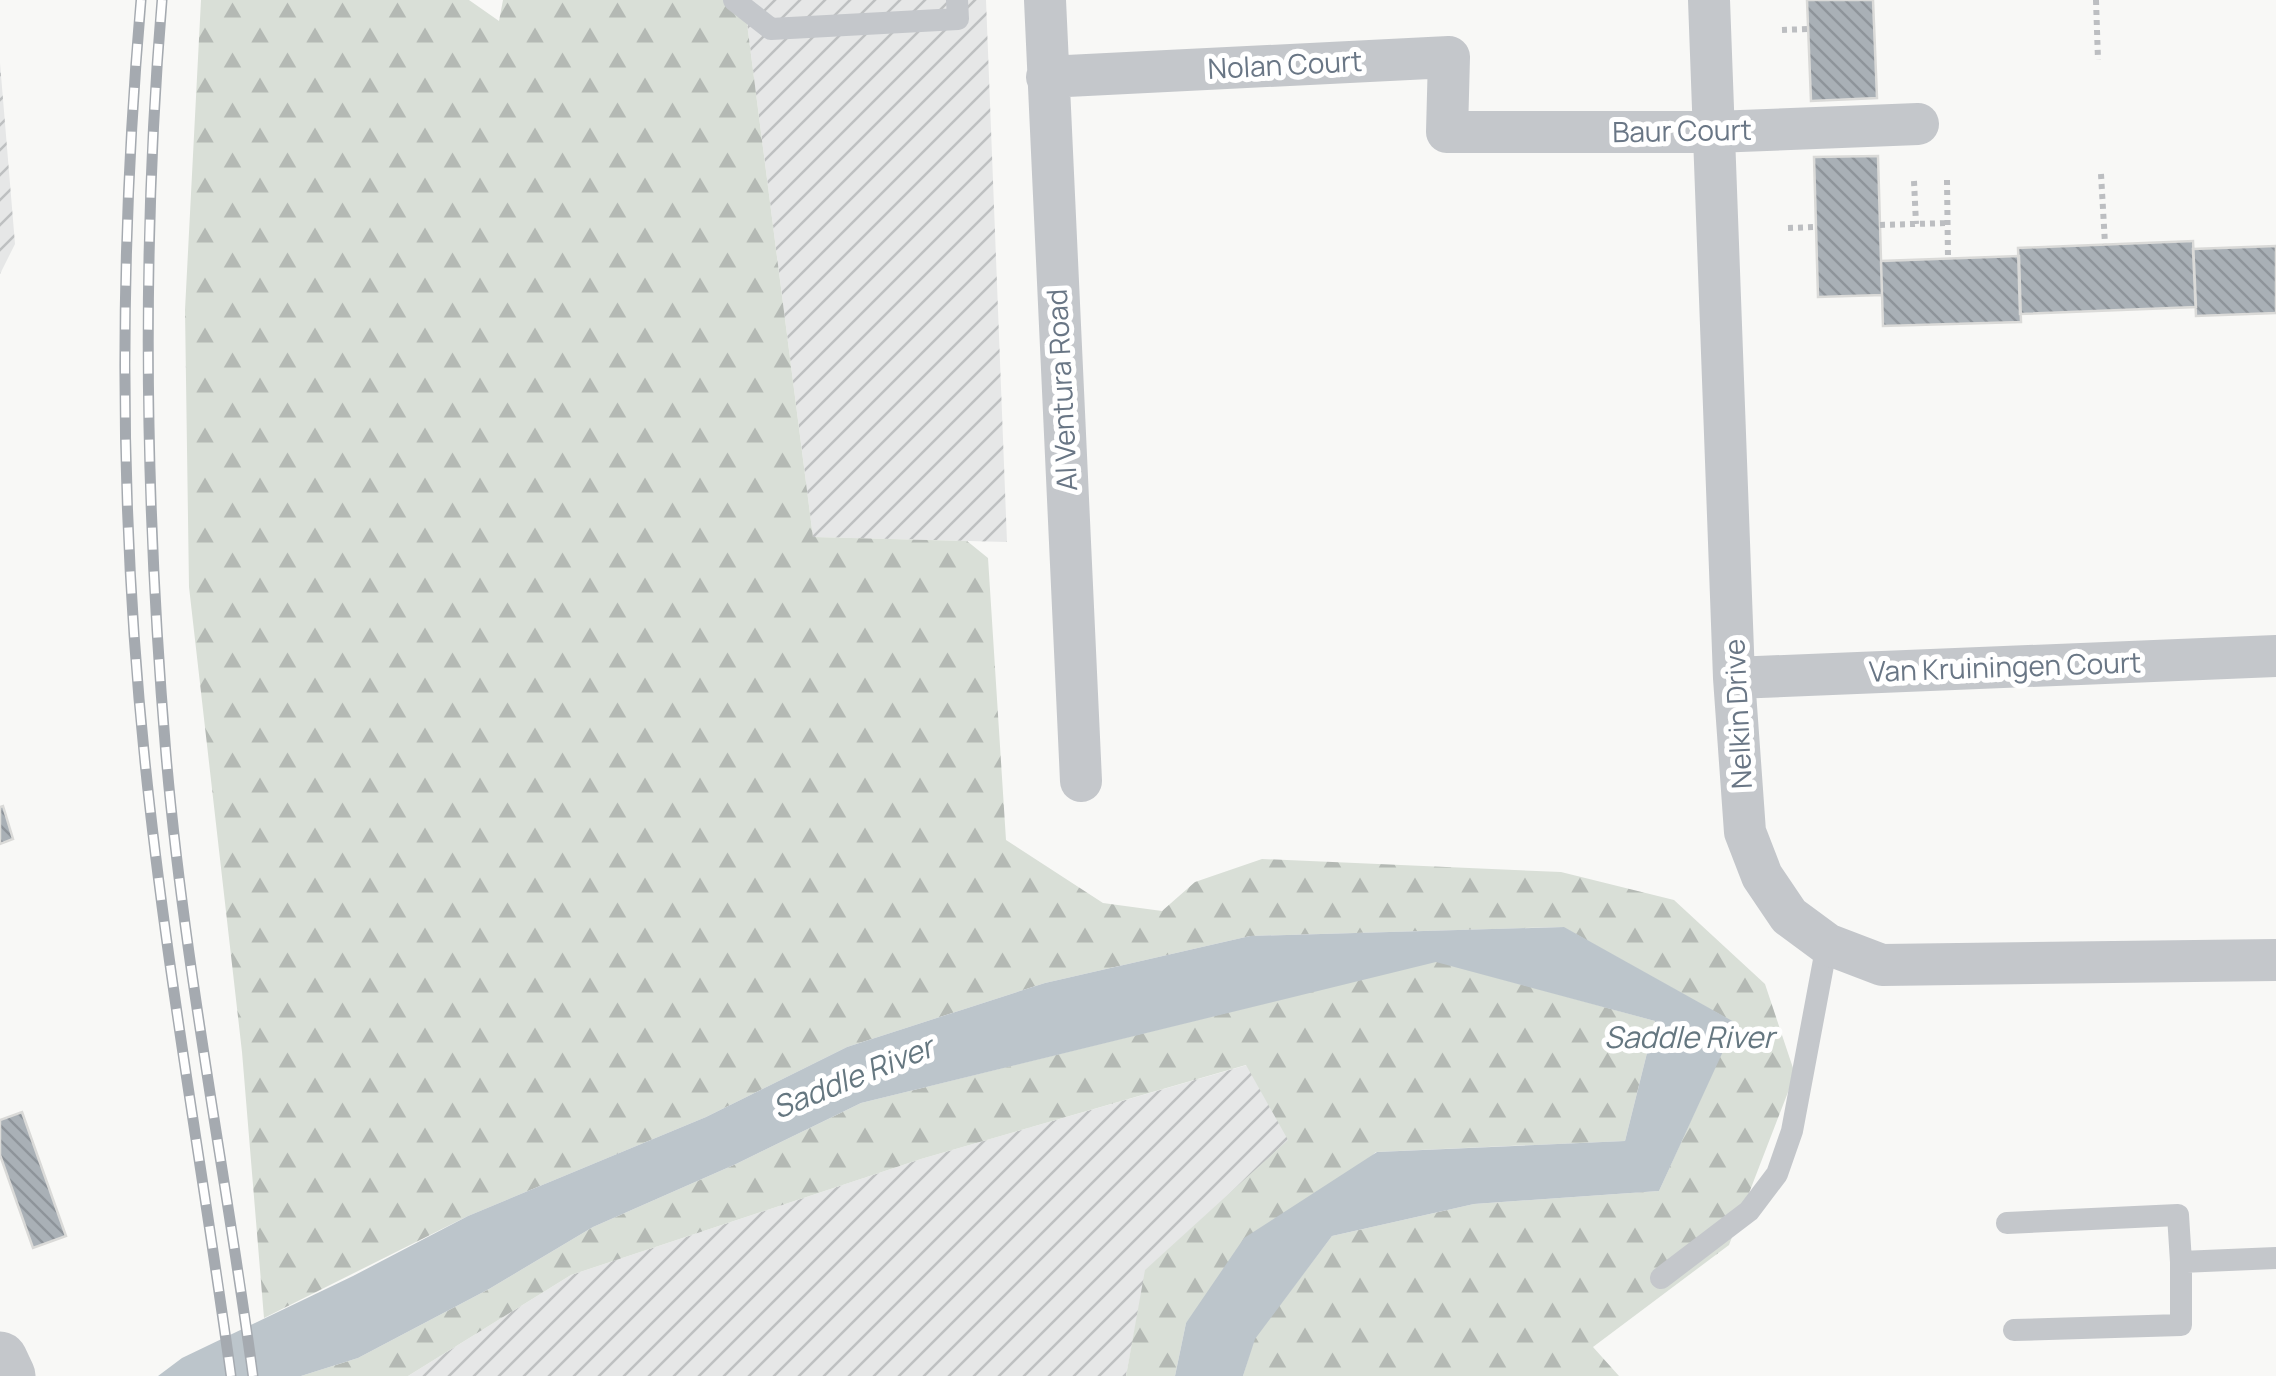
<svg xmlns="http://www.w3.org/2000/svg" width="2276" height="1376" font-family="Manrope,sans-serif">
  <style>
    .industrial { fill: url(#industrial-furrows) }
    .forest { fill: url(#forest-firs) }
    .water { fill: #bcc5cb }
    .building { fill: url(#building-back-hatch); stroke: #dadad8; stroke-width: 2.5 }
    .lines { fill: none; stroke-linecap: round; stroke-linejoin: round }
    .path { stroke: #bcbec1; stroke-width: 6; stroke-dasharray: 5 5; stroke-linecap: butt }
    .service { stroke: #c4c7cb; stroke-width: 22 }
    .minor { stroke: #c4c7cb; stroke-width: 42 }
    .tertiary { stroke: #c4c7cb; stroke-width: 55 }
    .rail-casing { stroke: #a5aab0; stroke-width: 11 }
    .rail { stroke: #fff; stroke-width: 8; stroke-dasharray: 22; stroke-linecap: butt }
    .labels { text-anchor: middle; stroke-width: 10; stroke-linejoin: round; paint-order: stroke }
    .street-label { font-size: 28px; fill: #697685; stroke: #fff }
    .water-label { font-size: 30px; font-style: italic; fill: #657780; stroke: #fff }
  </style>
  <defs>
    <pattern id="industrial-furrows" width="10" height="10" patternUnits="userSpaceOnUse" patternTransform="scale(2.5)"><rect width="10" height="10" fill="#e6e7e7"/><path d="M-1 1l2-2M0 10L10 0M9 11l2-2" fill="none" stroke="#bec0c1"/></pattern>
    <pattern id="forest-firs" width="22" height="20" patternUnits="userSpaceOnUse" patternTransform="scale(2.5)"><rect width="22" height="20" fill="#d9dfd7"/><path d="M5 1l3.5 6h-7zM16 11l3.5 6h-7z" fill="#b4b9b4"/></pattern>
    <pattern id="building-back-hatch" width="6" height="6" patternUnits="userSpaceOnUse" patternTransform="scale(2.5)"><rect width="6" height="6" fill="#a9b0b6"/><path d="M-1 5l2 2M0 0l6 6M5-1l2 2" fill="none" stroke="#8e949a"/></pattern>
  </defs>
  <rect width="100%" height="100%" fill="#f8f8f6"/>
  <path class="industrial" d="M 744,0 L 986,0 L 1007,542 L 813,537 Z
    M 0,63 L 15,244 L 0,274 Z
    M 1247,1065 L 1289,1140 L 1146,1270 L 1126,1376 L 408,1376 L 571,1275 L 921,1159 Z"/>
  <path class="forest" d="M 201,0 L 469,0 L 499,21 L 503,0 L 744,0 L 813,537 L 967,541 L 988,558 L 1006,840 L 1103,903 L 1162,911 L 1195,882 L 1262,859 L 1561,872 L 1674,900 L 1765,984 L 1795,1074 L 1729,1245 L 1593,1347 L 1619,1376 L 1243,1376 L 1254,1339 L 1332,1236 L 1474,1204 L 1659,1191 L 1735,1023 L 1563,927 L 1250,936 L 1045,983 L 847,1047 L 706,1117 L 468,1216 L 264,1318 L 242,1052 L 189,587 L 185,310 Z
    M 1436,961 L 1655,1021 L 1625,1141 L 1376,1152 L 1186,1323 L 1175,1376 L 1126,1376 L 1145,1270 L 1288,1140 L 1246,1065 L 921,1159 L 571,1275 L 408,1376 L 301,1376 L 358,1358 L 489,1289 L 593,1227 L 736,1164 L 861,1103 Z"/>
  <path class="water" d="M 1564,927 L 1736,1023 L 1659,1191 L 1474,1204 L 1332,1236 L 1255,1339 L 1243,1376 L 1175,1376 L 1186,1323 L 1244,1238 L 1377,1152 L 1625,1141 L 1655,1021 L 1436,962 L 861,1103 L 736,1164 L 593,1227 L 489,1289 L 358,1358 L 301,1376 L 158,1376 L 182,1358 L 353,1276 L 468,1216 L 706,1117 L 847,1047 L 1045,983 L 1250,936 Z"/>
  <path class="building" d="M 1807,0 L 1873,0 L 1877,98 L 1811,101 Z
    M 1878,156 L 1882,295 L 1818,297 L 1814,157 Z
    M 2193,241 L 2196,307 L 2020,314 L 2018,248 Z
    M 2276,246 L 2276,313 L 2196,316 L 2193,249 Z
    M 2019,256 L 2021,322 L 1883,326 L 1881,261 Z
    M 3,806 L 13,839 L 0,844 L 0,807 Z
    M 22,1112 L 66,1236 L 33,1248 L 0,1155 L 0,1120 Z"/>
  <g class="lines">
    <path class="path" d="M 2096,0 L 2098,60
      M 1782,30 L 1808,29
      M 2101,174 L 2105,244
      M 1947,180 L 1948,259
      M 1914,181 L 1916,224
      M 1880,225 L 1948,223
      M 1788,228 L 1816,227"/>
    <path class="service" d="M 734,0 L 771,29 L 958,19 L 957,0
      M 2007,1223 L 2178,1215 L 2181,1262 L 2276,1258
      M 1661,1278 L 1749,1211 L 1777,1174 L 1792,1131 L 1827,944
      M 2014,1330 L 2181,1325 L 2181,1262"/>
    <path class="minor" d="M 1045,0 L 1081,781
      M 1709,0 L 1734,678 L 1745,832 L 1762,876 L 1789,916 L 1827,944 L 1882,965 L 2276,960
      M 1047,77 L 1449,57 L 1447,132 L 1714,132 L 1918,124
      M 1734,678 L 2276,656"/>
    <path class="tertiary" d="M 0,1359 L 8,1376"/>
    <defs>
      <path id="rail" d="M 141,0 C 119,253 119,510 145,762 C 166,968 203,1171 231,1376
        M 162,0 C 141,252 145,503 166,755 C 184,963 225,1169 253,1376"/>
    </defs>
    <use href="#rail" class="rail-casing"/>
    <use href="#rail" class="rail"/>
  </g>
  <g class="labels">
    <g class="street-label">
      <text transform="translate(1285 65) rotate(-3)" y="10">Nolan Court</text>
      <text transform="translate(1682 131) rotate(-1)" y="10">Baur Court</text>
      <text transform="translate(1062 390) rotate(-93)" y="10">Al Ventura Road</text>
      <text transform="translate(2005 667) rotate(-2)" y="10">Van Kruiningen Court</text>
      <text transform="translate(1738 714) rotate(-93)" y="10">Nelkin Drive</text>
    </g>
    <g class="water-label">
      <text x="1689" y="1048">Saddle River</text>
      <text transform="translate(853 1078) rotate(-22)" y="10">Saddle River</text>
    </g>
  </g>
</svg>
